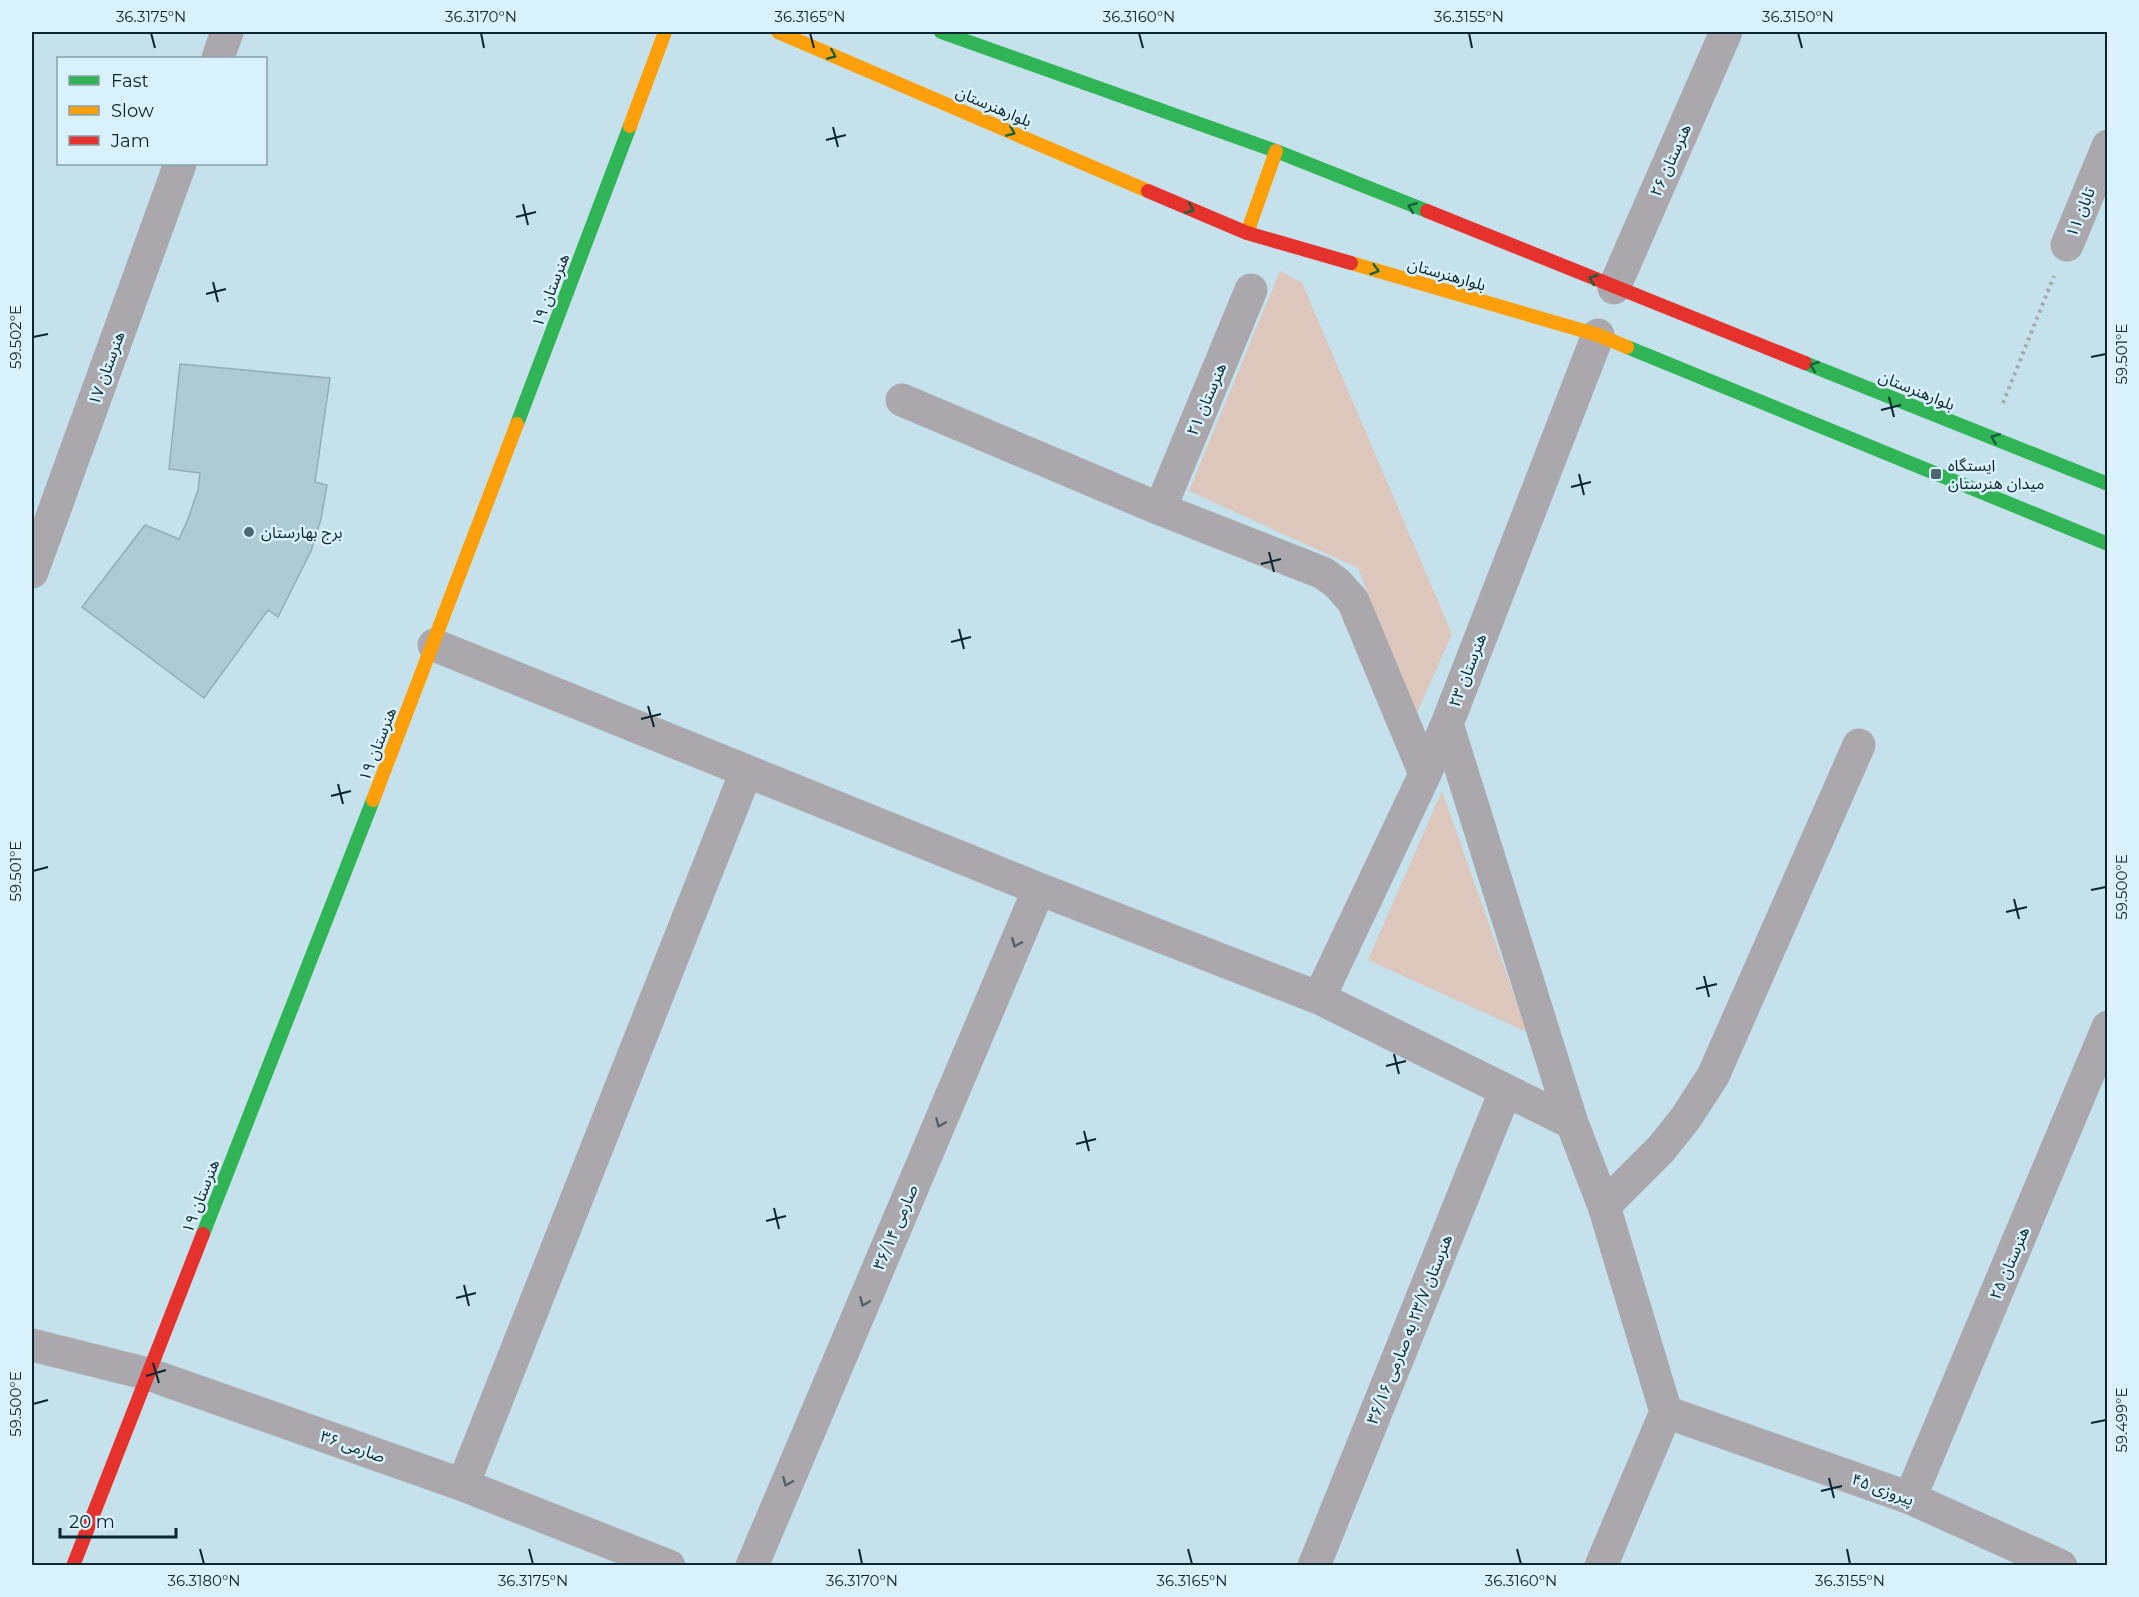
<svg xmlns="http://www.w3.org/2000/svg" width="2139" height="1597" font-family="Montserrat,'Noto Sans Arabic',sans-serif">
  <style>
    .green { fill: #ddc6bb }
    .building { fill: #adcad5; stroke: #94acb5; stroke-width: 1.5 }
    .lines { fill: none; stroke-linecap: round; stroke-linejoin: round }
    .path { stroke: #a4a9ae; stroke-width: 4; stroke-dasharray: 3 4.5; stroke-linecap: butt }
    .street { stroke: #aba8ad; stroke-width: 33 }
    .fast { stroke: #30b455; stroke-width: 14 }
    .slow { stroke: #ff9f0a; stroke-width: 14 }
    .jam { stroke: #e5322d; stroke-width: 14 }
    .oneway { stroke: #1a5f3e }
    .oneway2 { stroke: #536068 }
    .ticks { fill: none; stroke: #0b262f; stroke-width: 2 }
    .poi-dot { fill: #4c6771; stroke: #d8f1fb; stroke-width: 2 }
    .labels { text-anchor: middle; stroke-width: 5; stroke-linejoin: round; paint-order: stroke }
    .street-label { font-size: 16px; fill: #0b262f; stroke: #d8f1fb }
    .poi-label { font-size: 16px; fill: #0b262f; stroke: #d8f1fb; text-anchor: start }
    .neatline { fill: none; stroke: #0b262f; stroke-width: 2 }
    .ticks-label { font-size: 15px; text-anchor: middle; fill: #0b262f }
  </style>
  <rect width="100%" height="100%" fill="#c5e1ec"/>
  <path class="green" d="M 1280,271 L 1302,283 L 1452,634 L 1415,717 L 1358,568 L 1189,491 Z
    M 1442,791 L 1527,1032 L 1368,960 Z"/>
  <path class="building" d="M 180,364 L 330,378 L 315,482 L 327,485 L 321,519 L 311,551 L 278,617 L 268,610 L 204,698 L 82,607 L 145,525 L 179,539 L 188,519 L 198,490 L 200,473 L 169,469 Z"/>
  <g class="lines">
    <path class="path" d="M 2003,403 L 2054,276"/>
    <path class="street" d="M 218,58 L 227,32
      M 2067,245 L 2108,146
      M 1614,288 L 1726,32
      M 902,400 L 1160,509 L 1323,573 L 1337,583 L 1353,601 L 1425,774
      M 1160,509 L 1251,290
      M 32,572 L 180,164
      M 434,645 L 1039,889 L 1319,998 L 1572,1123
      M 1447,724 L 1572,1123 L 1604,1206 L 1666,1412 L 1601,1566
      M 1319,998 L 1425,774 L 1447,724 L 1598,335
      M 1604,1206 L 1661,1149 L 1685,1119 L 1713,1076 L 1859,745
      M 32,1345 L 148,1374 L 463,1485 L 669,1566
      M 1666,1412 L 1910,1498 L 2061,1566
      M 463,1485 L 746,772
      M 1910,1498 L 2108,1027
      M 752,1566 L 1039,889
      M 1314,1566 L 1505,1092"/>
    <path class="fast" d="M 941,32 L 1276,151 L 1427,211
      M 1627,347 L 2108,544
      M 1805,363 L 2108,484
      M 517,424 L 630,126
      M 203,1234 L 373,800"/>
    <path class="slow" d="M 778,32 L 1148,191
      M 630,126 L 665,32
      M 1247,233 L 1276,151
      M 1351,263 L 1598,335 L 1627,347
      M 373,800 L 517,424"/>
    <path class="jam" d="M 1148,191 L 1247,233 L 1351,263
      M 1427,211 L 1805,363
      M 73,1566 L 203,1234"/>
  </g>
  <defs><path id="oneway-chevron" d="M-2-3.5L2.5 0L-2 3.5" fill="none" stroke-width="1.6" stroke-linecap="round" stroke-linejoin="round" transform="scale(1.5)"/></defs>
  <g class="oneway">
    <use href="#oneway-chevron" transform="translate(832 55) rotate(23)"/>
    <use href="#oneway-chevron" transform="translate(1011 132) rotate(23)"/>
    <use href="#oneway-chevron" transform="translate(1412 207) rotate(-158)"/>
    <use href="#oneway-chevron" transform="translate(1190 209) rotate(23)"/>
    <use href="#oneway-chevron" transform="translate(1375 270) rotate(16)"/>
    <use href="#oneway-chevron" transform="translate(1593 279) rotate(-158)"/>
    <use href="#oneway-chevron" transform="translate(1814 366) rotate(-158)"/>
    <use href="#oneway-chevron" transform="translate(1995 438) rotate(-158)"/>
  </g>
  <g class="oneway2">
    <use href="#oneway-chevron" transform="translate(1016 943) rotate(113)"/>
    <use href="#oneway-chevron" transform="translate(940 1123) rotate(113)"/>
    <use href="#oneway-chevron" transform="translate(864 1302) rotate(113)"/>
    <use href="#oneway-chevron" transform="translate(787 1482) rotate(113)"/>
  </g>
  <path class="ticks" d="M 151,33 L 155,48M 481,33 L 484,48M 810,33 L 814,48M 1139,33 L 1143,48M 1469,33 L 1472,48M 1798,33 L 1802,48M 833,127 L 838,147M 826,140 L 846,135M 523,204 L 528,225M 516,217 L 536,212M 213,282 L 218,302M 206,294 L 226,289M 33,337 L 48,334M 2091,357 L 2106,354M 1889,397 L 1894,417M 1881,410 L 1901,405M 1579,474 L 1584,495M 1571,487 L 1591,482M 1269,552 L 1274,572M 1261,564 L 1281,559M 959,629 L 964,649M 951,642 L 971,637M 648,706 L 654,727M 641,719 L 661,714M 338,784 L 343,804M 331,796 L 351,791M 33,871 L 48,867M 2091,890 L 2106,887M 2014,899 L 2019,919M 2006,912 L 2027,907M 1704,976 L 1709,997M 1696,989 L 1717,984M 1394,1054 L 1399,1074M 1386,1066 L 1406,1061M 1084,1131 L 1089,1151M 1076,1144 L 1096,1139M 774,1208 L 779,1229M 766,1221 L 786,1216M 464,1285 L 469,1306M 456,1298 L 476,1293M 153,1363 L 159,1383M 146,1376 L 166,1370M 33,1404 L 48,1400M 2091,1423 L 2106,1420M 1829,1478 L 1834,1498M 1821,1491 L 1842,1486M 200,1549 L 204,1564M 529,1549 L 533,1564M 859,1549 L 862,1564M 1188,1549 L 1192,1564M 1517,1549 L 1521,1564M 1847,1549 L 1850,1564"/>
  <g class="poi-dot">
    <rect x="1930" y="468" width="12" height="12" rx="3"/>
    <circle cx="249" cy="532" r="6"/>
  </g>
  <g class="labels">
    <g class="street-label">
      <text transform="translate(994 106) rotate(23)" y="6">بلوارهنرستان</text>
      <text transform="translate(1670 160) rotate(-66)" y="6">هنرستان ۲۶</text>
      <text transform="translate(2080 212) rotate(-68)" y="6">تابان ۱۱</text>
      <text transform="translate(1447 274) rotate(16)" y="6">بلوارهنرستان</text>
      <text transform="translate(550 290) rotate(-69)" y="6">هنرستان ۱۹</text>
      <text transform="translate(106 368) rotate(-70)" y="6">هنرستان ۱۷</text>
      <text transform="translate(1917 390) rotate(22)" y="6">بلوارهنرستان</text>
      <text transform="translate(1206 399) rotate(-67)" y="6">هنرستان ۲۱</text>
      <text transform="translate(1467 670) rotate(-69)" y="6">هنرستان ۲۳</text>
      <text transform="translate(377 744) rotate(-69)" y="6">هنرستان ۱۹</text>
      <text transform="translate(200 1196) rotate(-69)" y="6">هنرستان ۱۹</text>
      <text transform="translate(895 1227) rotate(-67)" y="6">صارمی ۳۶/۱۴</text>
      <text transform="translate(2009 1263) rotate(-67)" y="6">هنرستان ۲۵</text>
      <text transform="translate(1409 1329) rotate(-68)" y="6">هنرستان ۲۳/۷ به صارمی ۳۶/۱۶</text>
      <text transform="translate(353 1446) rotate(19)" y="6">صارمی ۳۶</text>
      <text transform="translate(1883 1489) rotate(20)" y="6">پیروزی ۴۵</text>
    </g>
    <g class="poi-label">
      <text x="1948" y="471">ایستگاه<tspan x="1948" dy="18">میدان هنرستان</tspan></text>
      <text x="261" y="538">برج بهارستان</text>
    </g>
  </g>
  <rect width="2139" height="1597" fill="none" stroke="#d8f1fb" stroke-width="66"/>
  <rect x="57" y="57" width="210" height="108" fill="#d8f1fb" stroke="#86a0a9" stroke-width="1.5"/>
  <rect x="69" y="76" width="30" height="9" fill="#30b455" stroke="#86a0a9" stroke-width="1.5"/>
  <text x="111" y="87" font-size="18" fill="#0b262f">Fast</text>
  <rect x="69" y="106" width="30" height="9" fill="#ff9f0a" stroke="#86a0a9" stroke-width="1.5"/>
  <text x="111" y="117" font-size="18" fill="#0b262f">Slow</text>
  <rect x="69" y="136" width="30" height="9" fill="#e5322d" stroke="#86a0a9" stroke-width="1.5"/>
  <text x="111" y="147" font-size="18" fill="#0b262f">Jam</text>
  <path d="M60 1528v9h116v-9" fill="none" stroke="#0b262f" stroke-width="3"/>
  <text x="69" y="1528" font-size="18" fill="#0b262f" stroke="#d8f1fb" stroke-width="4.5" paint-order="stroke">20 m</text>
  <rect x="33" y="33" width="2073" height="1531" class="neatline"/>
  <g class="ticks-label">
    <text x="151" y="22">36.3175°N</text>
    <text x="481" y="22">36.3170°N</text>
    <text x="810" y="22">36.3165°N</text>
    <text x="1139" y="22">36.3160°N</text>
    <text x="1469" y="22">36.3155°N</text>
    <text x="1798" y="22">36.3150°N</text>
    <text transform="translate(16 337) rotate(-90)" y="5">59.502°E</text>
    <text transform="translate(2122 354) rotate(-90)" y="5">59.501°E</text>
    <text transform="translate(16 871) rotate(-90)" y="5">59.501°E</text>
    <text transform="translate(2122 887) rotate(-90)" y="5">59.500°E</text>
    <text transform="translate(16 1404) rotate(-90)" y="5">59.500°E</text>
    <text transform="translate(2122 1420) rotate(-90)" y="5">59.499°E</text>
    <text x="204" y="1586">36.3180°N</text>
    <text x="533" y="1586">36.3175°N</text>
    <text x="862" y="1586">36.3170°N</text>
    <text x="1192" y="1586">36.3165°N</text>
    <text x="1521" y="1586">36.3160°N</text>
    <text x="1850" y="1586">36.3155°N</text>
  </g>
</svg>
